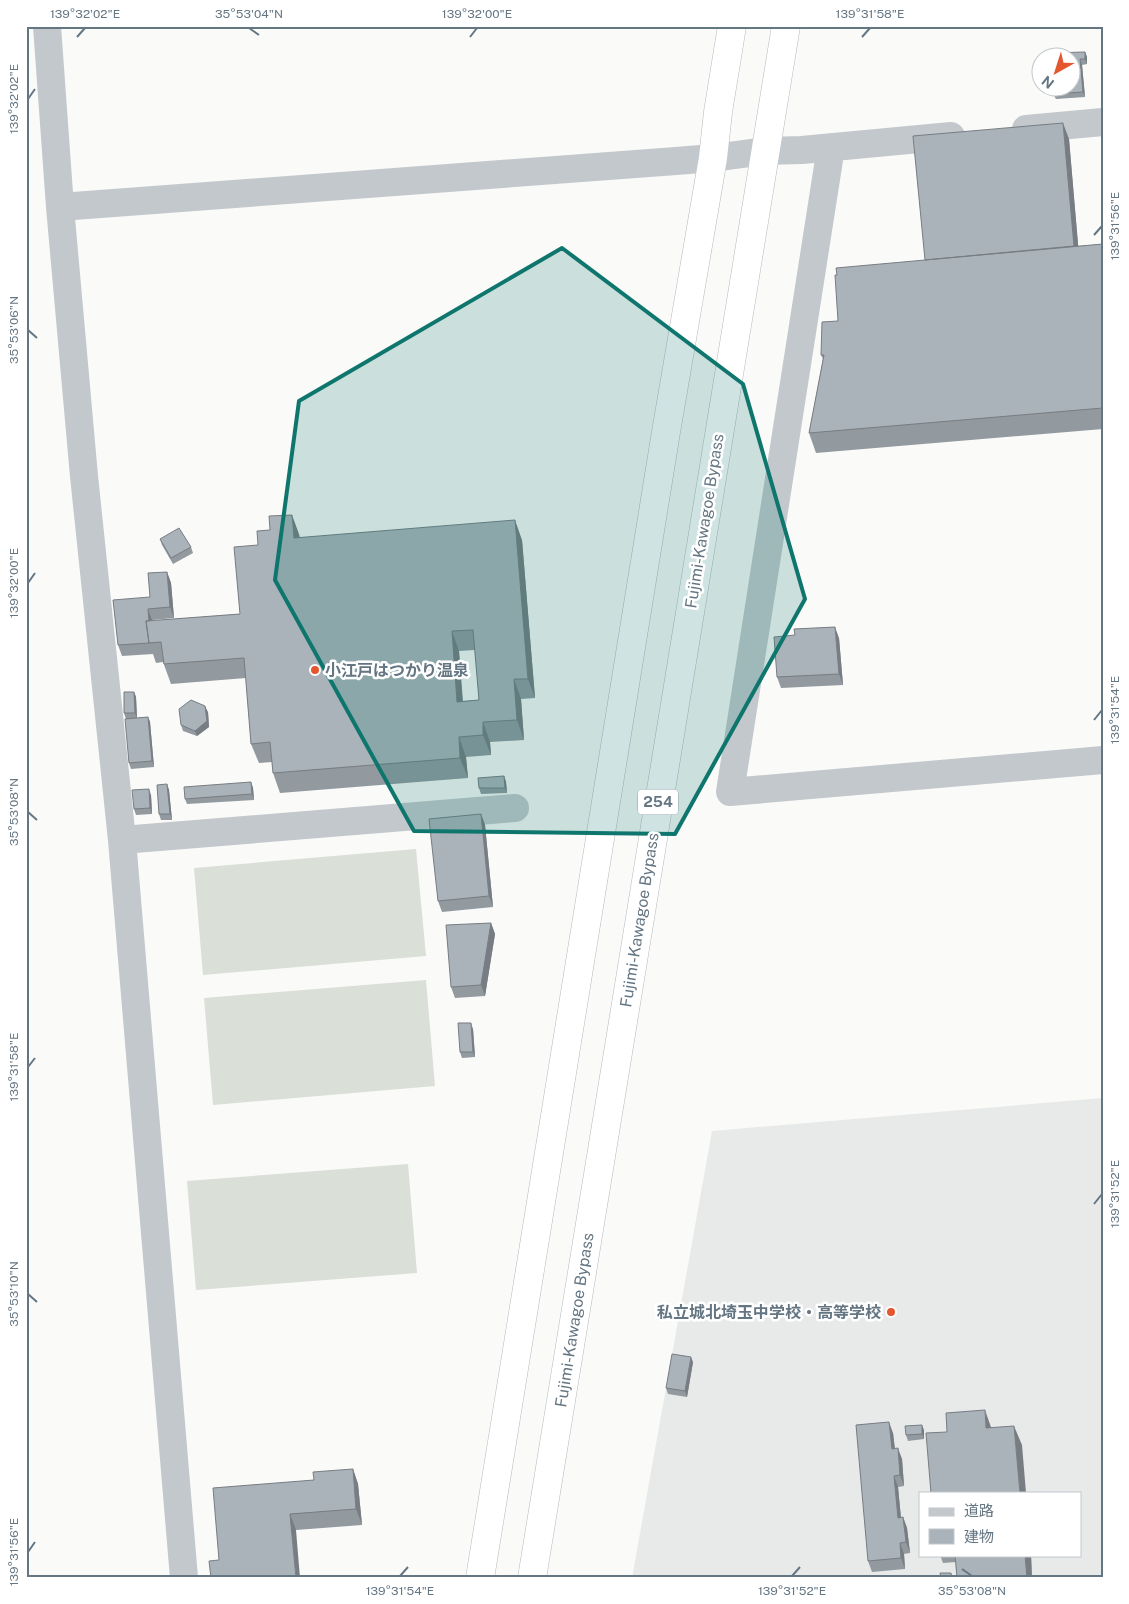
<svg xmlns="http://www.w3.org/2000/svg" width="1129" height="1604" font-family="'Public Sans','Noto Sans JP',sans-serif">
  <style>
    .built { fill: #e8e9e9; fill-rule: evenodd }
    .pitch { fill: #dadfd7 }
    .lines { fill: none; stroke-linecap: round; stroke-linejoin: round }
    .highway-casing { stroke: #b4b9bd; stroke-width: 29 }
    .minor { stroke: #c3c8cc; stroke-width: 28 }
    .highway { stroke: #fff; stroke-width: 28 }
    .wall { fill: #929a9f; fill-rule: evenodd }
    .shaded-wall { fill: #777d82 }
    .building { fill: #aab3b9; stroke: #777d82; fill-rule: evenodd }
    .marked { fill: #0f766e; fill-opacity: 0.2; stroke: #0f766e; stroke-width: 4; stroke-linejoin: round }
    .ticks { fill: none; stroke: #657683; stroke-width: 2 }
    .poi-dot { fill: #e4572e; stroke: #fff; stroke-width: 2 }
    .labels { text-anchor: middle; stroke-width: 5; stroke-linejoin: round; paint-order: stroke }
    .shield { fill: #fff; stroke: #939fa8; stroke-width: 1 }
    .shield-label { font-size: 15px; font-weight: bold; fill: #657683 }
    .street-label { font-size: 16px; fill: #657683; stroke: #fff }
    .poi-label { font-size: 16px; font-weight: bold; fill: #657683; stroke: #fff; text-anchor: start }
    .neatline { fill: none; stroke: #657683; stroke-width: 2 }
    .ticks-label { font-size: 12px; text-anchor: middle; fill: #657683 }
  </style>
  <rect width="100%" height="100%" fill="#fafaf8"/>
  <path class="built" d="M 1103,1098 L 1103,1578 L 632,1578 L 712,1131 ZM 920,1493 L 1080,1493 L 1080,1555 L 920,1555 Z"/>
  <path class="pitch" d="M 416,849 L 426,956 L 203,975 L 194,868 Z
    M 426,980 L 435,1086 L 213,1105 L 204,998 Z
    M 408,1164 L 417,1273 L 196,1290 L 187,1181 Z"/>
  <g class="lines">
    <defs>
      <path id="highway" d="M 480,1578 L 666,432 L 713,158 L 718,112 L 732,26
        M 532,1578 L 786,26"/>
    </defs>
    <use href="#highway" class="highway-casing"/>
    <path class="minor" d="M 47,26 L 60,207 L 84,476 L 122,840 L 184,1578
      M 1026,129 L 1103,122
      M 831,147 L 730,792 L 1103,760
      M 60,207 L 676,161 L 713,158 L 765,151 L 802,150 L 951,136
      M 122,840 L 515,808"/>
    <use href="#highway" class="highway"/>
  </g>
  <path class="wall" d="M 1085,52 L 1087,57 L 1087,64 L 1082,65 L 1085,97 L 1056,99 L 1053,94 L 1072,58 Z
    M 1069,139 L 1078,246 L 1103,244 L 1103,429 L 816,453 L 809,433 L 823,359 L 821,355 L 838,321 L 925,260 Z
    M 299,534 L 300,538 L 522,540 L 535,698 L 521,699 L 524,740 L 490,742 L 491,755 L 466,757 L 468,778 L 280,793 L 273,773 L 272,762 L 259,763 L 251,744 L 246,678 L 171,684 L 163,662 L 156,663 L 153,654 L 122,656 L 118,645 L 167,572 L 171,583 L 174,618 L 152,620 L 152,621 L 240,614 L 258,545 ZM 475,650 L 479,700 L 463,701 L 459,651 Z
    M 160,539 L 191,547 L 193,553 L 173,564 L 162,545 Z
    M 839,638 L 843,685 L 781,688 L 777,677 Z
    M 134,692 L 136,697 L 137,718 L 148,717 L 150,722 L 154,767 L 131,769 L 129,763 L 126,719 L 124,713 Z
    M 208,712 L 209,727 L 197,736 L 183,731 L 181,725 Z
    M 504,776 L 506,782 L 507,793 L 481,794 L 479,788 Z
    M 251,782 L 253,788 L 254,800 L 187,804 L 185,799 Z
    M 167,784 L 169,790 L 172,820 L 161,820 L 159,814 Z
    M 151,795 L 152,814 L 136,815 L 134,809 Z
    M 481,814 L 485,825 L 493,907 L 442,912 L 438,901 Z
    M 491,923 L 495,934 L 485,996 L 455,998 L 451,987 Z
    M 473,1029 L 475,1057 L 462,1058 L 460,1052 Z
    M 693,1362 L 687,1397 L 668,1394 L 666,1388 Z
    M 924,1430 L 924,1439 L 908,1441 L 906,1435 Z
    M 893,1433 L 895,1449 L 902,1459 L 904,1486 L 898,1487 L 901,1518 L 903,1517 L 907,1528 L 910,1553 L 904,1554 L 905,1569 L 872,1572 L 868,1561 Z
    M 353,1469 L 358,1484 L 362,1525 L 296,1530 L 219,1560 L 314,1480 Z
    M 940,1555 L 1031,1555 L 1032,1578 L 957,1578 L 956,1562 L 943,1563 Z"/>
  <path class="shaded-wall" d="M 1085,52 L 1087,57 L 1087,64 L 1085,59 Z
    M 1080,59 L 1082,65 L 1085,97 L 1083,92 Z
    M 1063,123 L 1069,139 L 1080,266 L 1074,250 Z
    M 292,515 L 299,534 L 301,558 L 294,538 Z
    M 515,520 L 522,540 L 535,698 L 528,679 Z
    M 167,572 L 171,583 L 174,618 L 170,607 Z
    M 148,609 L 152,620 L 154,643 L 151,643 Z
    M 835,627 L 839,638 L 843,685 L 839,674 Z
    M 452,631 L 459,651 L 464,722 L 457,702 Z
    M 514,679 L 521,699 L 524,740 L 517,720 Z
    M 134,692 L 136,697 L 137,719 L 135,713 Z
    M 205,706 L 208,712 L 209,727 L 197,736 L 195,731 Z
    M 148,717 L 150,722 L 154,767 L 152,761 Z
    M 483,722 L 490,742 L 491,755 L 483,735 Z
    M 459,737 L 466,757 L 468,778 L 460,758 Z
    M 504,776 L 506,782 L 507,793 L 505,788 Z
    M 251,782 L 253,788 L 254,800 L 252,794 Z
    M 167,784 L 169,790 L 172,820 L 170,814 Z
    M 149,789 L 151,795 L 152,814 L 150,808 Z
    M 481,814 L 485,825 L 493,907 L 489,896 Z
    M 491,923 L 495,934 L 485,996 L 481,985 Z
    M 471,1023 L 473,1029 L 475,1057 L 473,1052 Z
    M 691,1357 L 693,1362 L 687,1397 L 685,1391 Z
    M 985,1410 L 992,1430 L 986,1428 Z
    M 889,1422 L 893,1433 L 896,1460 L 892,1449 Z
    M 922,1425 L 924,1430 L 924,1439 L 922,1434 Z
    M 1014,1426 L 1022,1445 L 1026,1493 L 1020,1493 Z
    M 898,1448 L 902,1459 L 904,1486 L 900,1475 Z
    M 353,1469 L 358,1484 L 362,1525 L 356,1509 Z
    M 894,1476 L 898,1487 L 902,1529 L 898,1518 Z
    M 290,1514 L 296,1530 L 300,1578 L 296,1578 Z
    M 903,1517 L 907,1528 L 910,1553 L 906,1542 Z
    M 900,1543 L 904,1554 L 905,1569 L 901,1558 Z
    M 1025,1555 L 1031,1555 L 1032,1578 L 1027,1578 Z"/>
  <path class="building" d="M 1085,52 L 1085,59 L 1080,59 L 1083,92 L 1053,94 L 1053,88 L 1072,88 L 1072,58 L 1051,58 L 1050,53 Z
    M 1063,123 L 1074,246 L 925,260 L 913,136 Z
    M 1103,244 L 1103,408 L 809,433 L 824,355 L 821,355 L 822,322 L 838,321 L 835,275 L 837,275 L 836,268 Z
    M 292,515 L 294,538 L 515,520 L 528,679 L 514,679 L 517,720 L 483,722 L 483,735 L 459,737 L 460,758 L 273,773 L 270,742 L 251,744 L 244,658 L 164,664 L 161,642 L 149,643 L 146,621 L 240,614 L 234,547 L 258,545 L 257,531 L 270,530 L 269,516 ZM 473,630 L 479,700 L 457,702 L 452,631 Z
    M 179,528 L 191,547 L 171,558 L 160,539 Z
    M 167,572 L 170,607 L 148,609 L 149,621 L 146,621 L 149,643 L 118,645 L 113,600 L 150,597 L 148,573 Z
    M 835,627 L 839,674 L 777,677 L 774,637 L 795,635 L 794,629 Z
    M 124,692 L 134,692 L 135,713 L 124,713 Z
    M 191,700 L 205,706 L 207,721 L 195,731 L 181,725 L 179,709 Z
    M 148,717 L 152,761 L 129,763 L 125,719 Z
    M 504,776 L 505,788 L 479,788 L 478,778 Z
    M 251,782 L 252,794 L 185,799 L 184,787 Z
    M 167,784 L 170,814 L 159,814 L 157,785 Z
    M 149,789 L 150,808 L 134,809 L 132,790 Z
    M 481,814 L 489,896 L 438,901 L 429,819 Z
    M 491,923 L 481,985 L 451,987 L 446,925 Z
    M 458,1023 L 471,1023 L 473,1052 L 460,1052 Z
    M 672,1354 L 691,1357 L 685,1391 L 666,1388 Z
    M 985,1410 L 986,1428 L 1014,1426 L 1020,1493 L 931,1493 L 926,1433 L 947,1432 L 946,1413 Z
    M 889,1422 L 892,1449 L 898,1448 L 900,1475 L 894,1476 L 898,1518 L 903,1517 L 906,1542 L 900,1543 L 901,1558 L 868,1561 L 856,1425 Z
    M 922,1425 L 922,1434 L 906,1435 L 905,1426 Z
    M 353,1469 L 356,1509 L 290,1514 L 296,1578 L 211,1578 L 209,1561 L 219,1560 L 213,1488 L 314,1480 L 313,1472 Z
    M 955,1555 L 1025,1555 L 1027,1578 L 957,1578 Z
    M 940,1573 L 951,1573 L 952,1578 L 941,1578 Z"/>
  <path class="marked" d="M 562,248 L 743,384 L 805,599 L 675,834 L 414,831 L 275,580 L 299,401 Z"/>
  <path class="ticks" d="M 249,28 L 259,35M 77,37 L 85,28M 470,37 L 477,28M 862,37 L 870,28M 28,99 L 35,89M 1094,235 L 1102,226M 28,330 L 37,338M 28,583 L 35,573M 1094,720 L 1102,710M 28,812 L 37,820M 28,1067 L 35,1058M 1094,1204 L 1102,1194M 28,1294 L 37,1302M 28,1552 L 35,1542M 962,1569 L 972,1576M 400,1576 L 408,1567M 792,1576 L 800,1567"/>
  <g class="poi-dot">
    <circle cx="315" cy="670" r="5"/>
    <circle cx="891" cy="1312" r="5"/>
  </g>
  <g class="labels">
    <rect class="shield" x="638" y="789.5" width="40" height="25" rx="4"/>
    <g class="shield-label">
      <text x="658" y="807">254</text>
    </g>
    <g class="street-label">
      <text transform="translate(704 521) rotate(-81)" y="6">Fujimi-Kawagoe Bypass</text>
      <text transform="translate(639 920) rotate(-81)" y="6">Fujimi-Kawagoe Bypass</text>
      <text transform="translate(574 1320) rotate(-81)" y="6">Fujimi-Kawagoe Bypass</text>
    </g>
    <g class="poi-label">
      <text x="325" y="676">小江戸はつかり温泉</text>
      <text x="881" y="1318" text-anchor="end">私立城北埼玉中学校・高等学校</text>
    </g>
  </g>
  <rect width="1129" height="1604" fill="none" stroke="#ffffff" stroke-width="55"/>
  <rect x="919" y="1492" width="162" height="65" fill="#ffffff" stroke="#c1c8cd"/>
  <rect x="929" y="1508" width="25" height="8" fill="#c3c8cc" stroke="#c1c8cd"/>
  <text x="964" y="1516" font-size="15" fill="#657683">道路</text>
  <rect x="929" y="1529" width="25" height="15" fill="#aab3b9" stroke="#c1c8cd"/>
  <text x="964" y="1542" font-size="15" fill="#657683">建物</text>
  <g transform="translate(1056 72) rotate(219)"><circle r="24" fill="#ffffff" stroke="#c1c8cd"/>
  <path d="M0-4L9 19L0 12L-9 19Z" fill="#e4572e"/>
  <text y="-8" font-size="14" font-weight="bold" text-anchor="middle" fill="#657683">N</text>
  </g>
  <rect x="28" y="28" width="1074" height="1548" class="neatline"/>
  <g class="ticks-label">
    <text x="85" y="18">139°32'02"E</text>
    <text x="249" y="18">35°53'04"N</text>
    <text x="477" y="18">139°32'00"E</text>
    <text x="870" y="18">139°31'58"E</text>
    <text transform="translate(14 99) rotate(-90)" y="4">139°32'02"E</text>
    <text transform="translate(1115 226) rotate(-90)" y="4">139°31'56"E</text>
    <text transform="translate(14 330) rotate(-90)" y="4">35°53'06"N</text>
    <text transform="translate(14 583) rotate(-90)" y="4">139°32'00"E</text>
    <text transform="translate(1115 710) rotate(-90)" y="4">139°31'54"E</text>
    <text transform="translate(14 812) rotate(-90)" y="4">35°53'08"N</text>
    <text transform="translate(14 1067) rotate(-90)" y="4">139°31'58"E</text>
    <text transform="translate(1115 1194) rotate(-90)" y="4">139°31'52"E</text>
    <text transform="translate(14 1294) rotate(-90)" y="4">35°53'10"N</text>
    <text transform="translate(14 1552) rotate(-90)" y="4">139°31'56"E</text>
    <text x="400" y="1595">139°31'54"E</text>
    <text x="792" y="1595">139°31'52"E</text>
    <text x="972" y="1595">35°53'08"N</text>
  </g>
</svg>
